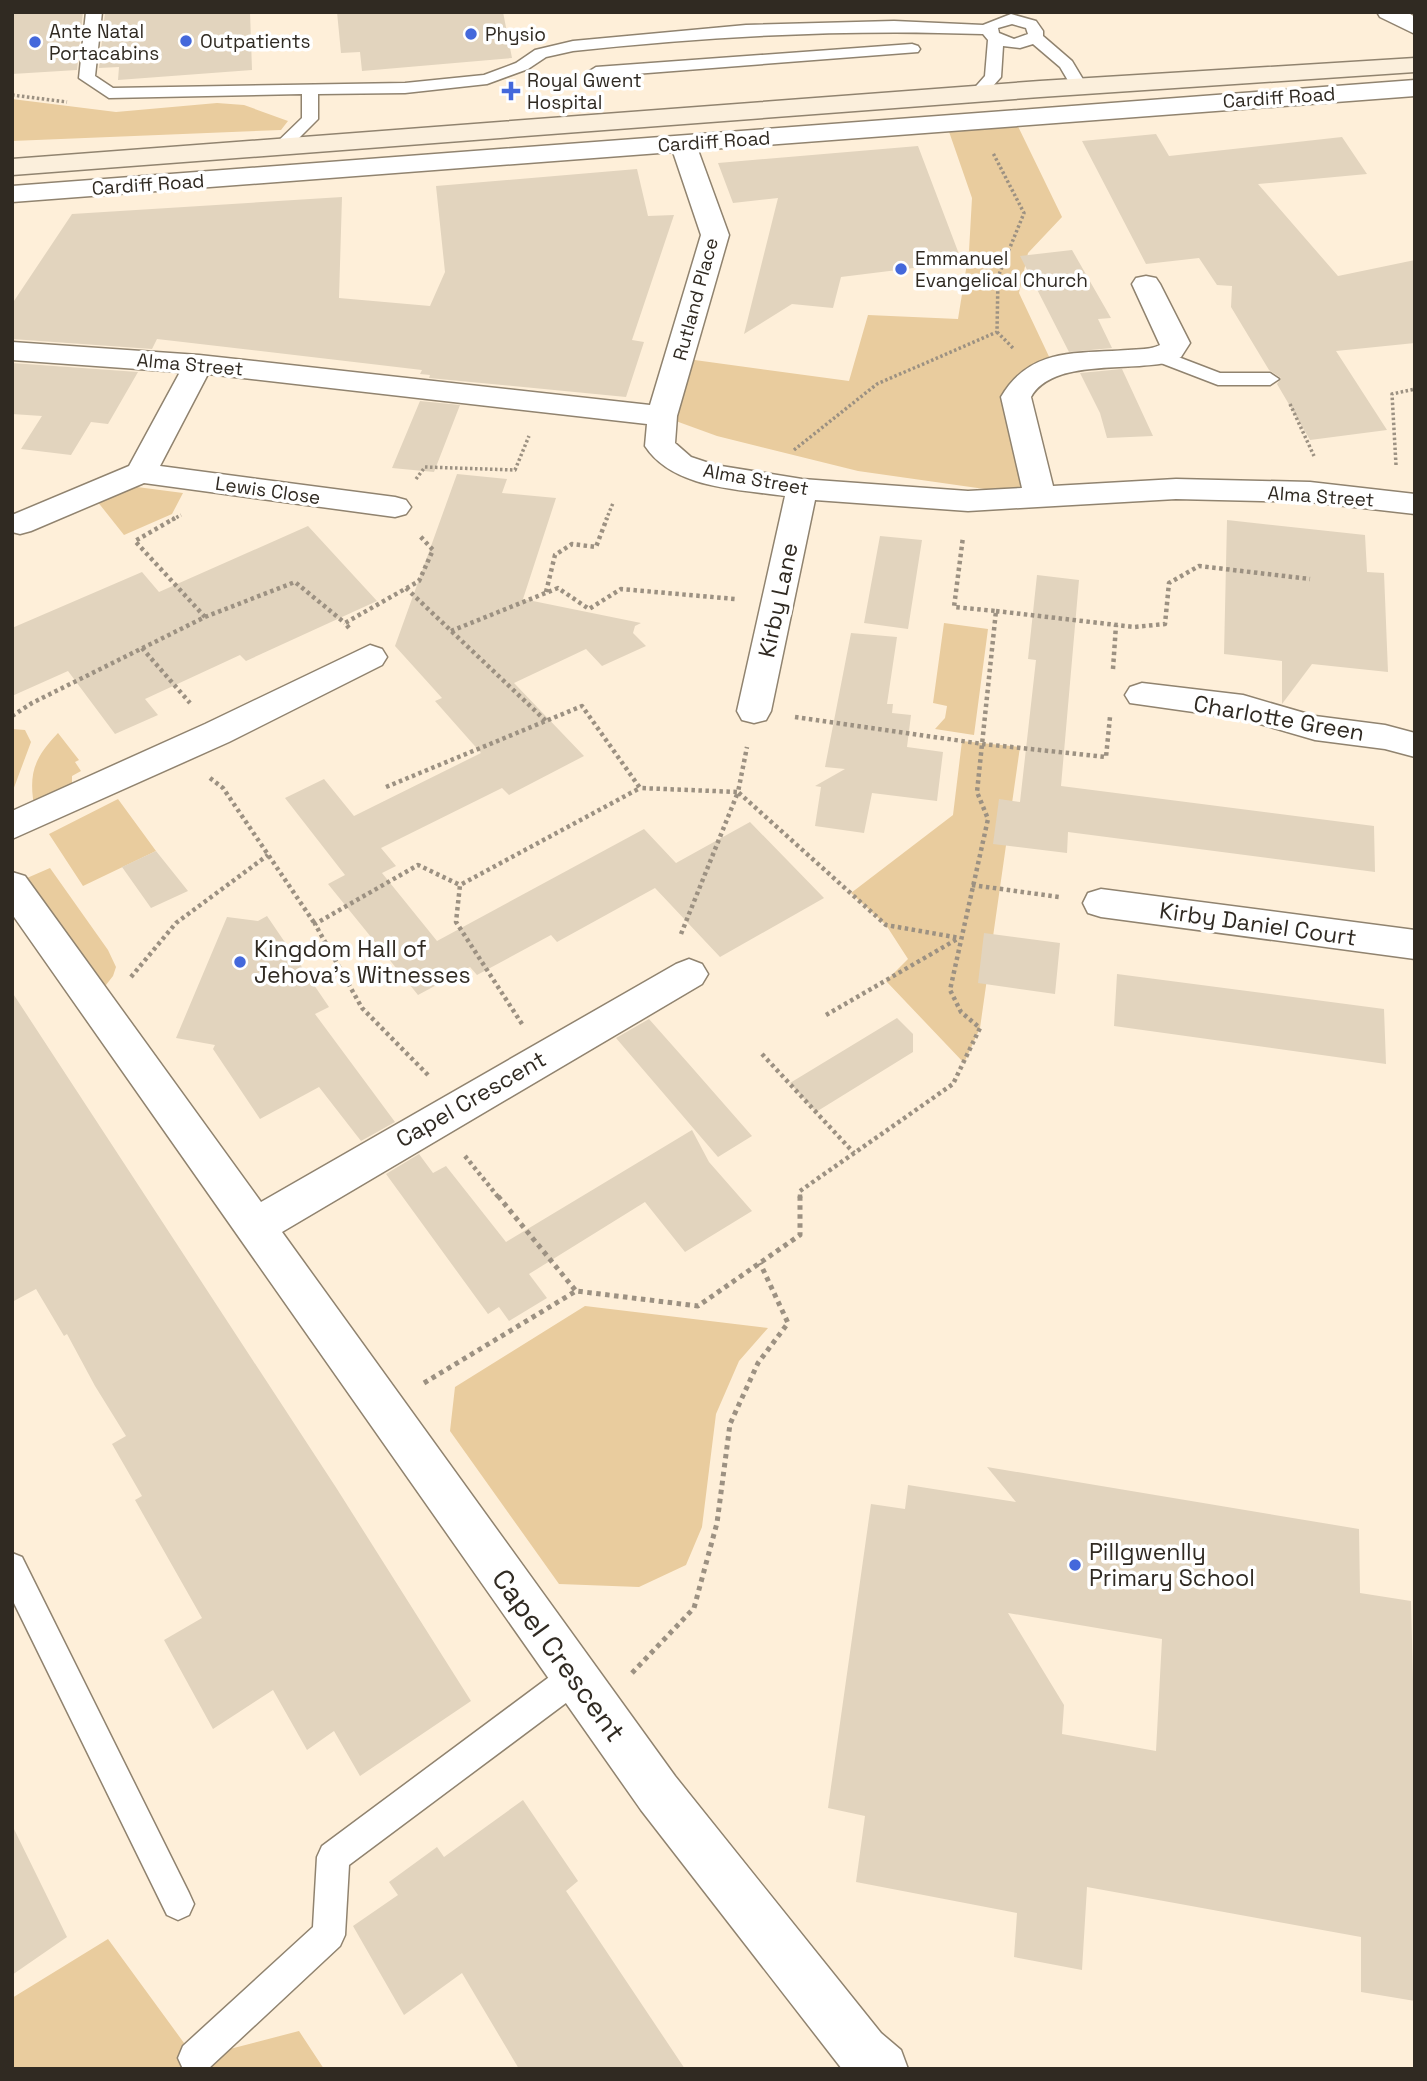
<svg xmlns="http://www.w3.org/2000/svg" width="1427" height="2081" font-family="'Space Grotesk',sans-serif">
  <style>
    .green { fill: #e9cc9e }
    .building { fill: #e2d4be; fill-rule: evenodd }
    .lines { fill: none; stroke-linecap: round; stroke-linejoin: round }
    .service-casing { stroke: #90836f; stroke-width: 3 }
    .minor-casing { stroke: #90836f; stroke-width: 3 }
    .secondary-casing { stroke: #90836f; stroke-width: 3 }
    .path-far2 { stroke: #9c9182; stroke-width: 3.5; stroke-dasharray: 2.5 2.5; stroke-linecap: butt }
    .path-far1 { stroke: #9c9182; stroke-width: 4.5; stroke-dasharray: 3.5 3.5; stroke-linecap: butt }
    .path { stroke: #9c9182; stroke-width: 5; stroke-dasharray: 4.5 4.5; stroke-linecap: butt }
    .service { fill: #fff; fill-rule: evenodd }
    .minor { fill: #fff; fill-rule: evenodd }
    .secondary { fill: #fbefdc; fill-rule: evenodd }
    .poi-dot { fill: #4468db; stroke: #fff; stroke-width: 2.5 }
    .labels { text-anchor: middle; stroke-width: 7; stroke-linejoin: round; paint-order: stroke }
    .far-poi-label { font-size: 19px; fill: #302a22; stroke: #fff; text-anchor: start }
    .far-street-label { font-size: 19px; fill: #302a22; stroke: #fff }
    .street-label { font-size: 23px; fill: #302a22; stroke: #fff }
    .poi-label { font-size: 23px; fill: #302a22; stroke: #fff; text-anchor: start }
    .near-street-label { font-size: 28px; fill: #302a22; stroke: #fff }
  </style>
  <rect width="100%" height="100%" fill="#feefd9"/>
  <path class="green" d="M 12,99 L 116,112 L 217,103 L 244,105 L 288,121 L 281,130 L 12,141 Z
    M 1014,118 L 1062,217 L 1028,253 L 1019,293 L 1053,365 L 1024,382 L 1040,497 L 858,471 L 717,436 L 662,416 L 680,358 L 849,381 L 868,315 L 958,319 L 969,251 L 972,198 L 946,123 Z
    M 137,487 L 183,493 L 172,514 L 124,535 L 97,501 Z
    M 944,623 L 988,629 L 974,735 L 935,729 L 945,718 L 947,706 L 933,703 Z
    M 12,729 L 25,730 L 31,742 L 12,793 Z
    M 58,733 L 79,760 L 75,762 L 81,771 L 72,776 L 72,793 L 35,811 C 28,775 33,759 58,733 Z
    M 962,741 L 1020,747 L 980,1028 L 964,1063 L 886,981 L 908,959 L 886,925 L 851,893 L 953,815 Z
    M 118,799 L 156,851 L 83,886 L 49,834 Z
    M 50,868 L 108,950 L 116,967 L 113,976 L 102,990 L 27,878 Z
    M 585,1306 L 768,1328 L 739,1361 L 716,1414 L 702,1527 L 686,1565 L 639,1587 L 559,1584 L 450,1431 L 455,1387 Z
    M 108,1939 L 195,2058 L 299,2031 L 324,2069 L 12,2069 L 12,1998 Z"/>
  <path class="building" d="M 12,12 L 83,12 L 77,70 L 12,74 Z
    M 105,12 L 250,12 L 252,70 L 118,80 L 119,67 L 99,68 Z
    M 337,12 L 503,12 L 512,58 L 362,71 L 360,52 L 341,53 Z
    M 1156,134 L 1169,156 L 1342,137 L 1367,174 L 1258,184 L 1338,276 L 1415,260 L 1415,343 L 1336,351 L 1387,430 L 1310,440 L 1277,384 L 1281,378 L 1269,370 L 1231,307 L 1232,286 L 1217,285 L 1199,258 L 1146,264 L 1082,141 Z
    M 918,146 L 962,262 L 841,277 L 833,308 L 792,304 L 744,334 L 778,198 L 733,203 L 718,163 Z
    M 637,169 L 648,216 L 674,215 L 632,340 L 644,342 L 626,397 L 429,378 L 430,375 L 420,374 L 422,370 L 157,339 L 152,349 L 12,339 L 12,304 L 72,214 L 342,197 L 339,298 L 430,306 L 445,272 L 436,186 Z
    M 1072,250 L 1111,318 L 1098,319 L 1112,348 L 1069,352 L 1020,256 Z
    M 12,363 L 138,372 L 108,424 L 91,422 L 71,455 L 21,449 L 42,416 L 12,414 Z
    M 1122,369 L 1153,436 L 1107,438 L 1100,413 L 1080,373 Z
    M 420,401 L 460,405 L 434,472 L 392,468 Z
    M 457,474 L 507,479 L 502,493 L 556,498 L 523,599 L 641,623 L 635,626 L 633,633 L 646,646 L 602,666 L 586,649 L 514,683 L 584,756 L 509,795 L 502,788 L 381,848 L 396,866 L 382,873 L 437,941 L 644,829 L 676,863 L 750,822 L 824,898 L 720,957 L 655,888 L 557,942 L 551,935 L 477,975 L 470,967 L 418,995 L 328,884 L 345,875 L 285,798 L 324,779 L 354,816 L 481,753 L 435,701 L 442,698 L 395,646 Z
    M 1227,520 L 1365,535 L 1367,572 L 1384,573 L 1388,672 L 1312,664 L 1282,704 L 1282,661 L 1224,654 Z
    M 308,526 L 377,601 L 246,661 L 240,655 L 145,699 L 158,715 L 115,734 L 68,671 L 12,696 L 12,628 L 142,572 L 159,592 Z
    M 880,536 L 922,540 L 908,629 L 864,623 Z
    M 1037,575 L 1079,580 L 1061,786 L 1374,826 L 1375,872 L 1068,832 L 1067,853 L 993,844 L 999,799 L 1020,802 L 1036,660 L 1028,659 Z
    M 851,633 L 897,637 L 887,704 L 893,704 L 892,713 L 911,715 L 907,747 L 943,752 L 937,801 L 872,793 L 864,833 L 815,826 L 821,787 L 815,786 L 845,769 L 825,767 Z
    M 156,851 L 188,891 L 151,908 L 122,867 Z
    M 267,916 L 329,1007 L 315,1014 L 395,1122 L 361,1141 L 319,1087 L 260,1119 L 213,1049 L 215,1045 L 176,1038 L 227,917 L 258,921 Z
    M 984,933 L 1060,943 L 1055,994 L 978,983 Z
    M 1117,974 L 1384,1009 L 1386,1064 L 1114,1026 Z
    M 12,992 L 337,1489 L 471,1701 L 360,1776 L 334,1731 L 307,1750 L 273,1690 L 213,1729 L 164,1640 L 202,1618 L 135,1500 L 142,1496 L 112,1444 L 126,1436 L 95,1386 L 67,1334 L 64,1336 L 36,1289 L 12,1302 Z
    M 897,1018 L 913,1034 L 913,1052 L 816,1112 L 790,1083 Z
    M 649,1019 L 688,1063 L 752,1136 L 718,1157 L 616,1038 Z
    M 692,1130 L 709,1162 L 752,1211 L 685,1252 L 645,1202 L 529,1274 L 547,1298 L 509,1321 L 499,1307 L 488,1314 L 386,1174 L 419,1154 L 433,1173 L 446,1166 L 506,1242 Z
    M 987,1467 L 1359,1529 L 1360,1593 L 1411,1601 L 1415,1758 L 1415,2001 L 1361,1992 L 1361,1937 L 1087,1887 L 1082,1970 L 1014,1957 L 1017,1913 L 856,1882 L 865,1816 L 828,1808 L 871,1504 L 905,1509 L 908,1485 L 1016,1502 ZM 1008,1613 L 1162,1639 L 1156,1751 L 1062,1734 L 1064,1705 Z
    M 523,1800 L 578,1881 L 566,1891 L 685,2069 L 519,2069 L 462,1973 L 404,2015 L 353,1926 L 398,1895 L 389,1882 L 437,1847 L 444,1857 Z
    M 12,1825 L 67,1937 L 12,1975 Z"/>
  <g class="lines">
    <defs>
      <path id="service" d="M 86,12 L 102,12 L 95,76 L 113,88 L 405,83 L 484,75 L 516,63 L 535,50 L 573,41 L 746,25 L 894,21 L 983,25 L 1011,14 L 1036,21 L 1043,31 L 1043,36 L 1072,61 L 1087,86 L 1085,89 L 1073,89 L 1060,67 L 1033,44 L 1020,48 L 1003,46 L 1001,77 L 984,96 L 972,96 L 970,93 L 985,76 L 988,40 L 983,34 C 846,29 710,36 573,51 L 546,57 L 528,69 L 487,84 L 405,93 L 318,94 L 318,119 L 286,151 L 280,152 L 272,147 L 302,118 L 302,94 L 109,98 L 79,78 ZM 1012,24 L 1026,28 L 1028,34 L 1014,39 L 999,33 L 998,28 Z
        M 912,44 L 918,46 L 920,49 L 918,52 L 596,77 L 588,72 L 596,67 Z
        M 1160,350 L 1220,373 L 1270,373 L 1279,379 L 1270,385 L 1218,385 L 1153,360 L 1151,356 Z
        M 12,1553 L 22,1557 L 189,1893 L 194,1904 L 189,1915 L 178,1920 L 167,1915 L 12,1599 Z
        M 575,1662 L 586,1666 L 590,1677 L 586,1688 L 349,1865 L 345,1935 L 340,1946 L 208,2069 L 183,2069 L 178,2058 L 183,2046 L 313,1927 L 317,1857 L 322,1846 L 564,1666 Z"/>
      <path id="minor" d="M 1377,12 L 1407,12 L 1415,17 L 1415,34 L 1380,17 Z
        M 1415,80 L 1415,96 L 698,150 L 729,235 L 677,416 L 675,443 L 691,457 L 715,465 L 802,479 L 968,491 L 1022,488 L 1001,397 C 1030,347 1077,354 1128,350 C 1139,349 1150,350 1160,345 L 1132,284 L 1136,278 L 1146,276 L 1156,278 L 1160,284 L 1190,343 L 1181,357 L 1170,362 C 1130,372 1053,358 1031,397 L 1053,486 L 1176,479 L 1310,482 L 1415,494 L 1415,514 L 1310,502 L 1176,499 L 968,511 L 815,500 L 771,711 L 766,720 L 754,723 L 742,720 L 737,711 L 785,496 C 739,489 673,489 645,446 L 647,424 L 208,374 L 160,466 L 395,497 L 406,500 L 411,507 L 406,514 L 395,517 L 144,483 L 31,531 L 20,534 L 12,532 L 12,515 L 129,466 L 180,372 L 12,360 L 12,342 L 199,355 L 650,405 L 701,235 L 673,152 L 12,202 L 12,186 Z
        M 370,645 L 382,649 L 387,657 L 382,665 L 229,742 L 12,839 L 12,811 L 205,724 Z
        M 1142,683 L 1243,695 L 1315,716 L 1385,725 L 1415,733 L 1415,757 L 1385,749 L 1315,740 L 1243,719 L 1130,703 L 1125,695 L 1130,687 Z
        M 12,872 L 25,876 L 261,1202 L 676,964 L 689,959 L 702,964 L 708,974 L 702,984 L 282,1232 L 675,1776 L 881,2033 L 901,2050 L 908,2069 L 842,2069 L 641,1810 L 12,914 Z
        M 1101,889 L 1415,930 L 1415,959 L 1101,917 L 1088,913 L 1083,903 L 1088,893 Z"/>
      <path id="secondary" d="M 1415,58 L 1415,72 L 1040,97 L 12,175 L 12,159 L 1040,81 Z"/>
    </defs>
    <use href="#service" class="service-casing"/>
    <use href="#minor" class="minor-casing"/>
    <use href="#secondary" class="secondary-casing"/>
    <path class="path-far2" d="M 12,95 L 67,102
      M 997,332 L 1014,349
      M 1290,404 L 1314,456
      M 794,450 L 877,384 L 997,332 L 998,277 L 1024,213 L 993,153
      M 1396,465 L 1392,394 L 1415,389
      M 416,479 L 425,467 L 515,470 L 529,436
      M 172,520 L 181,515
      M 606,520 L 613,503"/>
    <path class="path-far1" d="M 406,588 L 547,722
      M 546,592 L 555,555 L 572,544 L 596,547 L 607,518
      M 996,611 L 1134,627 L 1165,624 L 1169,583 L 1199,566 L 1310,579
      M 205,617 L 295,582 L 345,623
      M 349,628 L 345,623 L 419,581 L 433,550 L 419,535
      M 451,631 L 558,588 L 589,609 L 621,589 L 735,599
      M 142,648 L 190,703
      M 1113,669 L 1116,625
      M 12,716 L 32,703 L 205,617 L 135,541 L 175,518
      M 795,717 L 983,744 L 1106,757 L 1110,717
      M 210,778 L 223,788 L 315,924
      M 386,787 L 582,706 L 640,788 L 738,792 L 747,747
      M 972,885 L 1059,897
      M 681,934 L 738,792 L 886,925 L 960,938
      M 131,977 L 176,923 L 268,855
      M 826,1015 L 959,938
      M 522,1024 L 456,922 L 460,885 L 640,788
      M 762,1054 L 854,1153
      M 428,1075 L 362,1008 L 315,924 L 418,865 L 460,885
      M 465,1156 L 499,1198
      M 800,1198 L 800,1191 L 953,1084 L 980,1028 L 961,1012 L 950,990 L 988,819 L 977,792 L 996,611 L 954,607 L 963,537"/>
    <path class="path" d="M 498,1196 L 576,1291
      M 424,1383 L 576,1291 L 698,1306 L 800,1235 L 800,1196
      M 632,1673 L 694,1608 L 717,1523 L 730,1424 L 758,1363 L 788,1323 L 760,1263"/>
    <use href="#service" class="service"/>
    <use href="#minor" class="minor"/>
    <use href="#secondary" class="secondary"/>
  </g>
  <g class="poi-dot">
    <circle cx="471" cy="34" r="7"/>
    <circle cx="186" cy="41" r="7"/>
    <circle cx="35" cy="42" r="7"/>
    <path d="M507.5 80.5h7v7h7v7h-7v7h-7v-7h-7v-7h7z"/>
    <circle cx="901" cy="269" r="7"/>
    <circle cx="240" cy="962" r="7"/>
    <circle cx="1075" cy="1565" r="7"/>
  </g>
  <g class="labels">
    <g class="far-poi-label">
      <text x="49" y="38">Ante Natal<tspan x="49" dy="22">Portacabins</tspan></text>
      <text x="485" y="41">Physio</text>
      <text x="200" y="48">Outpatients</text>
      <text x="527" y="87">Royal Gwent<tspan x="527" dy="22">Hospital</tspan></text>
      <text x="915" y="265">Emmanuel<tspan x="915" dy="22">Evangelical Church</tspan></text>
    </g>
    <g class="far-street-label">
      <text transform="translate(1279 97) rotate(-4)" y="7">Cardiff Road</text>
      <text transform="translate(714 141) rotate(-4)" y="7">Cardiff Road</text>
      <text transform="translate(148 184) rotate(-4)" y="7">Cardiff Road</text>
      <text transform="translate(695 299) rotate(-75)" y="7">Rutland Place</text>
      <text transform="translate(190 364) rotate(5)" y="7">Alma Street</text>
      <text transform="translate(756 479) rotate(10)" y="7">Alma Street</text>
      <text transform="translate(268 490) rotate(8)" y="7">Lewis Close</text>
      <text transform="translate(1321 496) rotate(4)" y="7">Alma Street</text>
    </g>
    <g class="street-label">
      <text transform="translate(778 600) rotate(-78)" y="8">Kirby Lane</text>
      <text transform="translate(1279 718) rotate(10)" y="8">Charlotte Green</text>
      <text transform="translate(1258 924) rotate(8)" y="8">Kirby Daniel Court</text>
      <text transform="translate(471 1099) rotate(-30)" y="8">Capel Crescent</text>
    </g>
    <g class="poi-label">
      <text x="254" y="957">Kingdom Hall of<tspan x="254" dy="26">Jehova's Witnesses</tspan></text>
      <text x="1089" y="1560">Pillgwenlly<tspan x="1089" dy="26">Primary School</tspan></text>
    </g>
    <g class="near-street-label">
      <text transform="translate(559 1655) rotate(54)" y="10">Capel Crescent</text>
    </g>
  </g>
  <rect width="1427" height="2081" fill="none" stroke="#302a22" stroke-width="28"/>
</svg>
